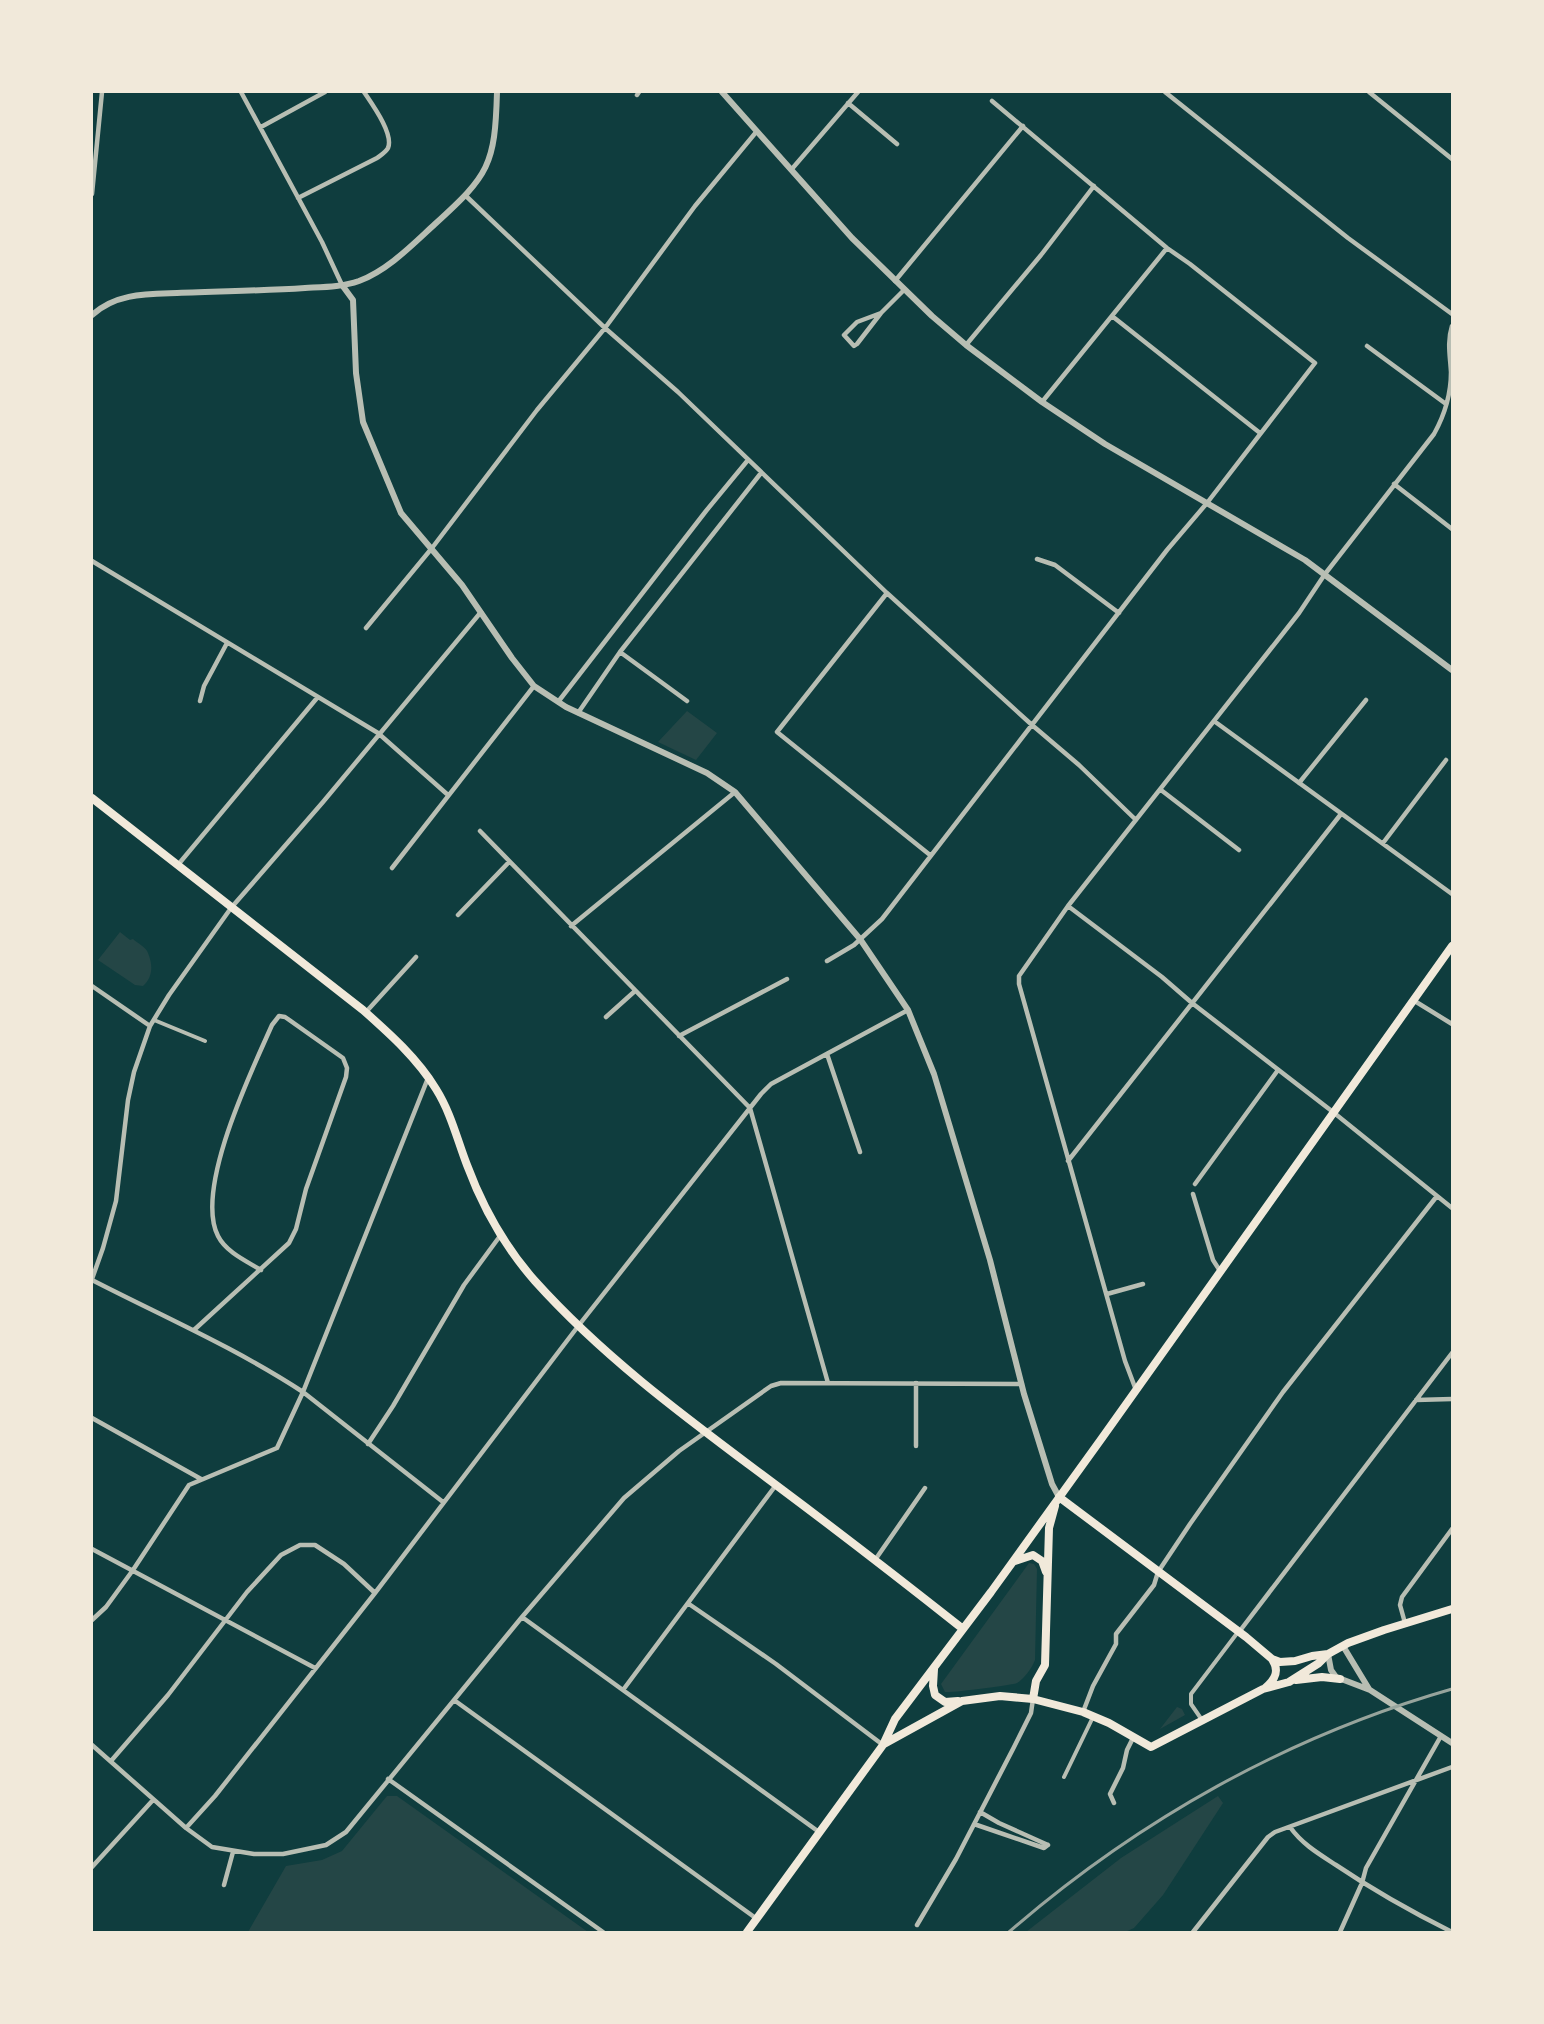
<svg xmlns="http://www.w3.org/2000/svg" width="1544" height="2024" font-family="Quicksand,sans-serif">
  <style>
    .green { fill: #244646 }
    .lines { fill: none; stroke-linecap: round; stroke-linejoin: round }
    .pedestrian { stroke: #b8beb3; stroke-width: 4 }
    .minor { stroke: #b8beb3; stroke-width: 4.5 }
    .tertiary { stroke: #b8beb3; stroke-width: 6 }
    .primary { stroke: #f1e9da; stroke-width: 8 }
    .rail { stroke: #97a49c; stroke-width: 3 }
  </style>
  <rect width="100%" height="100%" fill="#0f3d3e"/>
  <path class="green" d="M 687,711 L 717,733 L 696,760 L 658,742 Z
    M 120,932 L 130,940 L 133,939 C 137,943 146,947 148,953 C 153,965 153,977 143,986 L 135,985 L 98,960 Z
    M 1029,1563 L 1034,1564 L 1037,1569 L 1035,1660 C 1032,1668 1024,1679 1017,1683 C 1013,1685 951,1693 945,1692 L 941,1684 Z
    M 1177,1707 L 1182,1709 L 1185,1715 L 1160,1729 Z
    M 387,1796 L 397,1796 L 588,1932 L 248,1932 L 286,1866 L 322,1860 L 342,1851 Z
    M 1218,1796 L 1223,1803 L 1163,1895 L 1134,1928 L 1125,1932 L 1026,1932 L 1121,1858 Z"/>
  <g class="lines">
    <path class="pedestrian" d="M 154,1020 L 205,1041
      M 1202,1720 L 1191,1704 L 1191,1694 L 1238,1632
      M 1064,1777 L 1093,1717"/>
    <path class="minor" d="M 241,92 L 322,242 L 342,285
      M 1165,92 L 1348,238 L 1452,314
      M 1369,92 L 1452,159
      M 637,95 L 639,92
      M 848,103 L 897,144
      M 261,127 L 325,92
      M 791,170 L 858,92
      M 92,194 L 102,92
      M 466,196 L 605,328 L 678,392 L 887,593 L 1032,725 L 1079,765 L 1136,820
      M 298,198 L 377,158 C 381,155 386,152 388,148 C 394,134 372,104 364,92
      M 895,281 L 1023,126
      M 881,313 L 857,322 L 844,335 L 854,346 L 857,344 L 881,313 L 904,290
      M 1112,316 L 1260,433
      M 966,345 L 1041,255 L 1094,186
      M 1367,346 L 1446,404
      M 1042,402 L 1167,248
      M 1394,484 L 1452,529
      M 1037,559 L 1055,565 L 1119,613
      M 92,561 L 378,733 L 448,795
      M 887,593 L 777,732 L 930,855
      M 366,628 L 432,548 L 537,410 L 605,328 L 695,206 L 757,131
      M 620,652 L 687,701
      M 200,701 L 204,686 L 227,643
      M 558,702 L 706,511 L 748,460
      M 578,713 L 620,652 L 761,473
      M 1214,721 L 1452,894
      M 1299,783 L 1366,700
      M 1161,790 L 1239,850
      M 480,831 L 750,1108 L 828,1383
      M 1383,843 L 1446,760
      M 177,866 L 317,698
      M 392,868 L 534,686
      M 1068,906 L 1162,977 L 1192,1003 L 1333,1112 L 1452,1208
      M 458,915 L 509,862
      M 571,926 L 735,792
      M 827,961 L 854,945 L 882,919 L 1167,550 L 1207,503 L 1315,363 L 1190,264 L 1167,248 L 992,101
      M 92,986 L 150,1026
      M 1413,1000 L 1452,1024
      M 366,1012 L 416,957
      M 606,1017 L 635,991
      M 679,1036 L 787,979
      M 827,1054 L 860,1152
      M 1068,1161 L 1341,814
      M 1195,1184 L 1278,1070
      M 1193,1194 L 1213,1260 L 1220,1271
      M 92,1279 L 103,1248 L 116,1201 L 128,1100 L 134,1072 L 150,1026 L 169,995 L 231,908 L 323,802 L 481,612
      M 92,1280 C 162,1316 236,1348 303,1392 L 443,1502
      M 1107,1294 L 1143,1284
      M 194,1330 L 289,1243 L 296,1229 L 306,1189 L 346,1077 L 347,1068 L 343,1058 L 285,1017 L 279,1016 L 272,1025 C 252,1070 194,1189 218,1236 C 226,1252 246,1261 261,1270
      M 1136,1390 L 1125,1361 L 1019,984 L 1019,976 L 1068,906 L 1299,613 L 1325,574 L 1434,434 C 1444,416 1451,393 1451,372 C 1450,355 1447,342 1452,326
      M 1416,1400 L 1452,1399
      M 92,1418 L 201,1479
      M 368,1444 L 393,1406 L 464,1285 L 500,1236
      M 916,1446 L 916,1383
      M 92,1549 L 315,1668
      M 875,1560 L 925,1488
      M 689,1604 L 776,1664 L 883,1745
      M 522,1617 L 819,1832
      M 92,1620 L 106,1607 L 133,1570 L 189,1485 L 277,1448 L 303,1392 L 428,1078
      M 1405,1623 L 1400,1605 L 1402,1597 L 1452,1529
      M 1239,1632 L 1452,1353
      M 623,1690 L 776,1485
      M 454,1700 L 757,1919
      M 1083,1712 L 1093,1686 L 1116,1644 L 1116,1634 L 1154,1585 L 1158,1572 L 1190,1524 L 1283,1392 L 1437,1196
      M 92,1745 L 186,1828 L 212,1847 L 254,1854 L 283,1854 L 326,1845 L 346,1832 L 522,1617 L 624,1498 L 679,1451 L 771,1386 L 781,1383 L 1022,1384
      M 111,1761 L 168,1695 L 247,1592 L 281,1555 L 300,1545 L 315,1545 L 344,1564 L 375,1593
      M 388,1779 L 603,1932
      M 1114,1803 L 1110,1794 L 1123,1768 L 1127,1750 L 1133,1738
      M 980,1812 L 999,1823 L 1048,1845
      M 974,1824 L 1044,1848 L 1048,1845
      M 1290,1827 C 1302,1844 1319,1854 1336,1865 C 1373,1890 1412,1912 1452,1932
      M 186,1828 L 215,1796 L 375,1593 L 579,1325 L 761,1094 L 771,1084 L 908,1010
      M 92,1867 L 153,1800
      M 224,1885 L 233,1852
      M 917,1925 L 956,1859 L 1013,1749 L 1031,1713 L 1033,1699
      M 1193,1932 L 1268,1837 L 1275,1832 L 1452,1767
      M 1340,1932 L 1362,1883 L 1366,1868 L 1441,1736"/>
    <path class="tertiary" d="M 722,92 L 852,238 L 932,316 L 966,345 L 1042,402 L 1105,444 L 1305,560 L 1452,670
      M 342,285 L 353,300 L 356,373 L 363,422 L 401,513 L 462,585 L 512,658 L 534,686 L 566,707 L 707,773 L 735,792 L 860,939 L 908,1010 L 934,1074 L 990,1260 L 1024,1394 L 1052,1484 L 1059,1497
      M 92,315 C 116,293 147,294 177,293 C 220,291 262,291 305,288 C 323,287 342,287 359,281 C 388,270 412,245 435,224 C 489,175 495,165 497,92
      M 1343,1646 L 1369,1689
      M 1328,1654 L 1331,1670 L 1336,1677 L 1370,1690 L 1452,1743"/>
    <path class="primary" d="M 92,798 L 363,1010 C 390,1034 417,1058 436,1089 C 451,1113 457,1139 467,1165 C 483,1208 504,1246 535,1281 C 606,1360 692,1422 776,1485 C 839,1532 901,1580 963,1629
      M 1059,1497 L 1246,1637 L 1272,1659 L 1280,1662 L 1295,1661 L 1312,1656 L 1328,1654
      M 1015,1561 L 1033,1555 L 1042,1561 L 1046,1572
      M 934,1669 L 933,1686 L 935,1695 L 945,1702 L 958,1701
      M 1296,1680 L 1322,1677 L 1340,1679
      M 1265,1688 C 1275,1680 1280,1671 1272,1659
      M 1033,1699 L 1036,1681 L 1045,1665 L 1049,1528 L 1055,1506
      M 884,1744 L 962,1701 L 1000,1696 L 1033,1699 L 1083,1712 L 1109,1723 L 1151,1747 L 1263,1689 L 1289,1682 L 1319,1663 L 1328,1654 L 1348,1643 L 1384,1630 L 1452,1609
      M 747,1932 L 883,1745 L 895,1719 L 991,1592 L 1102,1438 L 1452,946"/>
    <path class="rail" d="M 1009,1932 C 1138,1820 1288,1736 1452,1689"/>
  </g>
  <rect width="1544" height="2024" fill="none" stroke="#f1e9da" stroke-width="186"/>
</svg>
